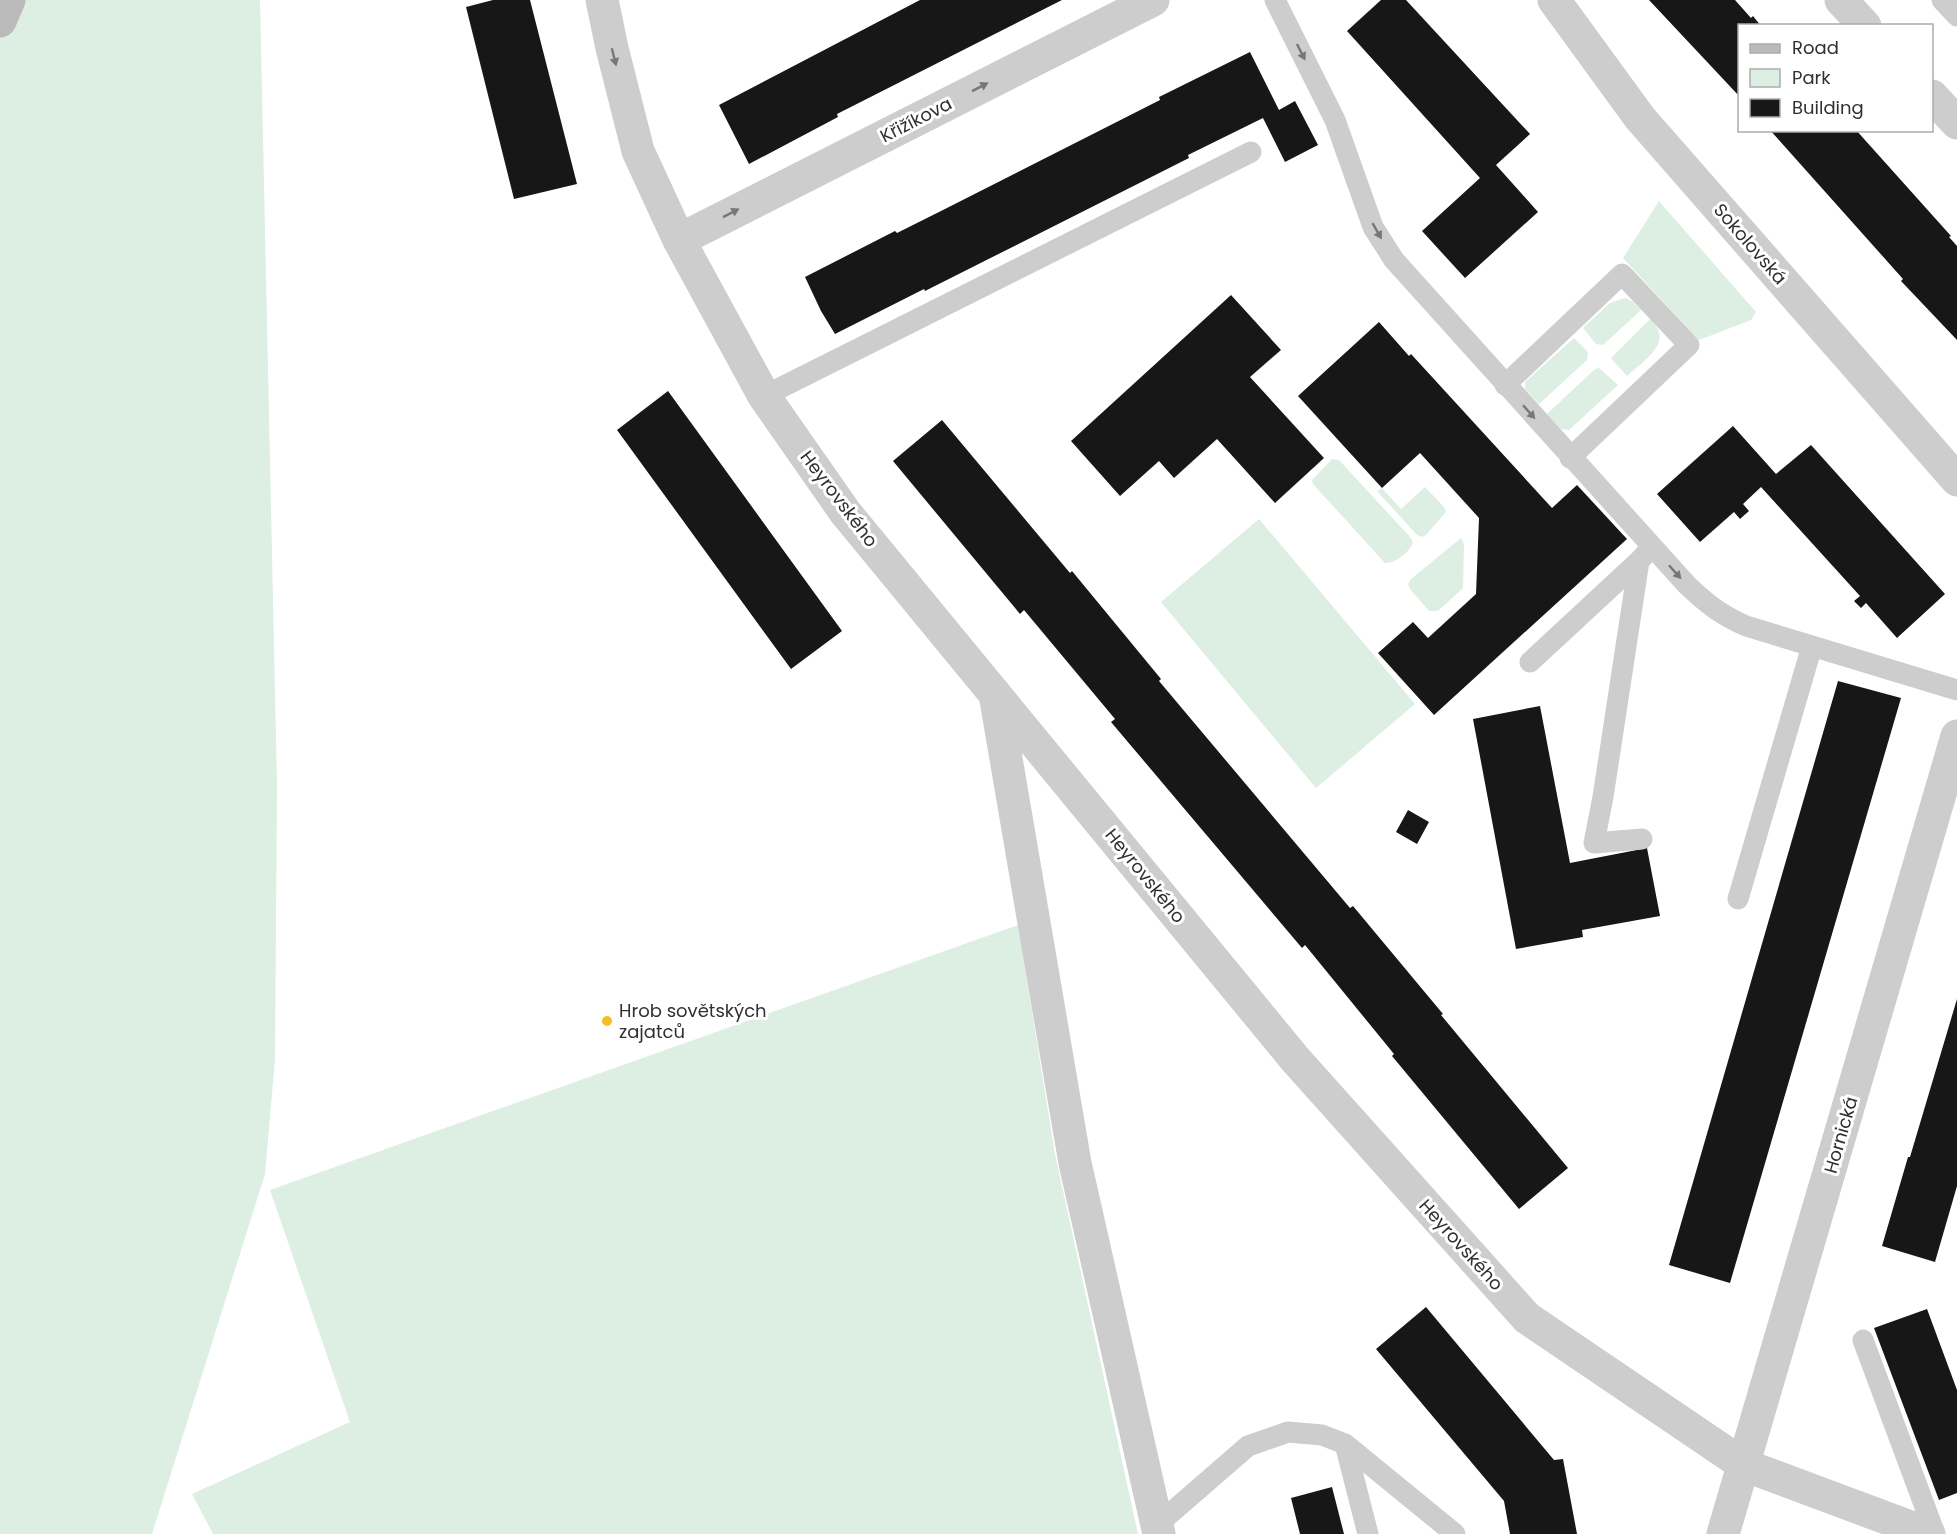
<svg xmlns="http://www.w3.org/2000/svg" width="1957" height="1534" font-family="Poppins,sans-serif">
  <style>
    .green { fill: #ddeee2 }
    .building { fill: #171717 }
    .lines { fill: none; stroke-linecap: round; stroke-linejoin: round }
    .lane { stroke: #cdcdcd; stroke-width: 21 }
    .street { stroke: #cdcdcd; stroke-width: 33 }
    .secondary { stroke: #bababa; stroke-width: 33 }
    .oneway { fill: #777 }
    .poi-dot { fill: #f3be26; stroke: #fff; stroke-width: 2 }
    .labels { text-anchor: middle; stroke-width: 6; stroke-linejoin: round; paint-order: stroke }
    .street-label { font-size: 18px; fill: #303030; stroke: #fff }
    .poi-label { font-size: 18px; fill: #303030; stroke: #fff; text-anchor: start }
  </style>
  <rect width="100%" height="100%" fill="#fff"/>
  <path class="green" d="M 0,0 L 260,0 L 277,785 L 275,1059 L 265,1174 L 152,1534 L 0,1534 Z
    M 1659,201 L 1756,312 L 1751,320 L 1699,340 L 1623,258 Z
    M 1625,298 L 1632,301 L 1641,310 L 1603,345 L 1596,344 L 1583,328 L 1610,303 Z
    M 1650,319 C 1676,342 1643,361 1627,376 L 1611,358 Z
    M 1574,338 L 1588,352 L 1587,360 L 1539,404 L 1525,389 L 1525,382 Z
    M 1599,368 L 1618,385 L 1569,430 L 1561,429 L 1547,414 L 1595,369 Z
    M 1332,459 L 1339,460 L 1411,538 L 1413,542 C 1410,552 1396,563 1385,563 L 1313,484 L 1312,480 Z
    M 1425,487 L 1444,507 L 1446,512 L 1426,535 L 1421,537 L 1416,534 L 1377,491 L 1382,488 L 1401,509 Z
    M 1259,519 L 1415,704 L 1316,788 L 1161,602 Z
    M 1461,538 L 1464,544 L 1463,588 L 1438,611 L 1429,611 L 1410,589 L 1408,584 L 1411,579 Z
    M 1018,925 L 1055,1154 L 1138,1534 L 213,1534 L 192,1494 L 350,1422 L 270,1190 Z"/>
  <path class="building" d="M 493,0 L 530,0 L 577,184 L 514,199 L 466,7 Z
    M 920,0 L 1062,0 L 837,114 L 838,117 L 749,164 L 719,105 Z
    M 1381,0 L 1406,0 L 1530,134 L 1496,165 L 1538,212 L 1465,278 L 1422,231 L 1480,178 L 1347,31 Z
    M 1649,0 L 1735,0 L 1751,18 L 1753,16 L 1761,26 L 1740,26 L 1740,97 Z
    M 1250,52 L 1279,110 L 1295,101 L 1318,145 L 1285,162 L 1263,118 L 1188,155 L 1189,158 L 925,291 L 924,289 L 835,334 L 821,311 L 805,277 L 895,231 L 897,233 L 943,210 L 1160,100 L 1159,97 Z
    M 1770,130 L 1856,130 L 1951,236 L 1949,237 L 1957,246 L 1957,340 L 1901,281 L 1903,279 Z
    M 1231,295 L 1281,350 L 1250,377 L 1324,458 L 1275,503 L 1217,439 L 1174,478 L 1159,461 L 1120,496 L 1071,441 Z
    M 1379,322 L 1409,356 L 1411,354 L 1552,508 L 1577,485 L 1627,539 L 1434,715 L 1378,653 L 1413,622 L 1428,638 L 1476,594 L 1479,518 L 1420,453 L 1382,488 L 1298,396 Z
    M 668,391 L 842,631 L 791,669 L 617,430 Z
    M 942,420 L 1070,573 L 1072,571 L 1161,679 L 1159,681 L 1350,908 L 1353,906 L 1443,1014 L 1441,1015 L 1568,1168 L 1519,1209 L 1392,1056 L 1394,1054 L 1305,945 L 1302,948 L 1111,722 L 1115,719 L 1024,610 L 1020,614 L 893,461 Z
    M 1733,426 L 1776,474 L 1811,445 L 1945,594 L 1897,638 L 1866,603 L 1861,608 L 1854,601 L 1860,596 L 1761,487 L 1743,504 L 1749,511 L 1740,519 L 1734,512 L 1700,542 L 1657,494 Z
    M 1838,681 L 1901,698 L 1730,1283 L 1669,1265 Z
    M 1540,706 L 1570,863 L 1647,848 L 1660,916 L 1582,930 L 1583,937 L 1516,949 L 1473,719 Z
    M 1408,810 L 1429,822 L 1417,844 L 1396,832 Z
    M 1957,999 L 1957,1186 L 1935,1262 L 1882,1246 L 1908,1157 L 1910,1157 Z
    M 1426,1307 L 1554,1460 L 1563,1459 L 1577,1534 L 1510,1534 L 1504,1501 L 1376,1349 Z
    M 1927,1309 L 1957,1390 L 1957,1493 L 1939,1500 L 1874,1328 Z
    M 1332,1487 L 1344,1534 L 1300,1534 L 1291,1498 Z"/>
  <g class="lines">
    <path class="lane" d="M 1275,0 L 1335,120 L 1373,227 L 1394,260 L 1687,585 C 1707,604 1721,615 1746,626 L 1957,690
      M 1942,0 L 1957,16
      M 1505,385 L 1622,274 L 1689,345 L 1570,458
      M 764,396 L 1251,152
      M 1530,662 L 1639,561
      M 1642,839 L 1594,843 L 1603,797 L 1639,561 L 1652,547
      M 1738,899 L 1812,646
      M 1863,1340 L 1935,1534
      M 1345,1444 L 1368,1534
      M 1157,1525 L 1248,1446 L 1288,1432 L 1322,1435 L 1345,1444 L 1455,1534"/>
    <path class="street" d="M 602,0 L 612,48 L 638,151 L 679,240 L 764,396 L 845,512 L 1295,1059 L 1527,1318 L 1744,1465 L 1929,1534
      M 1554,0 L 1640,118 L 1957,480
      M 1841,0 L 1865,26
      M 1932,96 L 1957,123
      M 679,240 L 1153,0
      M 995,694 L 1075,1163 L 1159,1534
      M 1723,1534 L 1957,736"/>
    <path class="secondary" d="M 0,21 L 9,0"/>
  </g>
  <defs><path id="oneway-solid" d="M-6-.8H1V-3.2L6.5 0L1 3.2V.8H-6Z" transform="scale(1.5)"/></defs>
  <g class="oneway">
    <use href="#oneway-solid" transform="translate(1301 52) rotate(63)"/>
    <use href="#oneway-solid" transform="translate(614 57) rotate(76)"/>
    <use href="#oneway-solid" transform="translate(980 87) rotate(-27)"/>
    <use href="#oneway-solid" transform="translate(731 213) rotate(-27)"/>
    <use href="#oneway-solid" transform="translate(1377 231) rotate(60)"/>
    <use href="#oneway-solid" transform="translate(1529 412) rotate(49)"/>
    <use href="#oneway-solid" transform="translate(1675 572) rotate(48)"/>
  </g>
  <circle class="poi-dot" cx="607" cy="1021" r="6"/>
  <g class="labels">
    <g class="street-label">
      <text transform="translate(916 120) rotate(-27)" y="6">Křižíkova</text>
      <text transform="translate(1750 244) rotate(49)" y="6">Sokolovská</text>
      <text transform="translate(839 499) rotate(53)" y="6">Heyrovského</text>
      <text transform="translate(1145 876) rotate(51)" y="6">Heyrovského</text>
      <text transform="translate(1841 1135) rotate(-74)" y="6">Hornická</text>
      <text transform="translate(1461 1245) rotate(48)" y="6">Heyrovského</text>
    </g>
    <g class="poi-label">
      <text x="619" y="1017">Hrob sovětských<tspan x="619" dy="21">zajatců</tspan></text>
    </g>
  </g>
  <rect x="1738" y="24" width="195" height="108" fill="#ffffff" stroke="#acacac" stroke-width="1.5"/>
  <rect x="1750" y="44" width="30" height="9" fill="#bababa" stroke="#acacac" stroke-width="1.5"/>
  <text x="1792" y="54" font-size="18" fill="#303030">Road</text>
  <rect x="1750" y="69" width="30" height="18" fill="#ddeee2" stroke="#acacac" stroke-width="1.5"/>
  <text x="1792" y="84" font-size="18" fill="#303030">Park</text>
  <rect x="1750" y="99" width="30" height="18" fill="#171717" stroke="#acacac" stroke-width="1.5"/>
  <text x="1792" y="114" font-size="18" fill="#303030">Building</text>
</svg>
